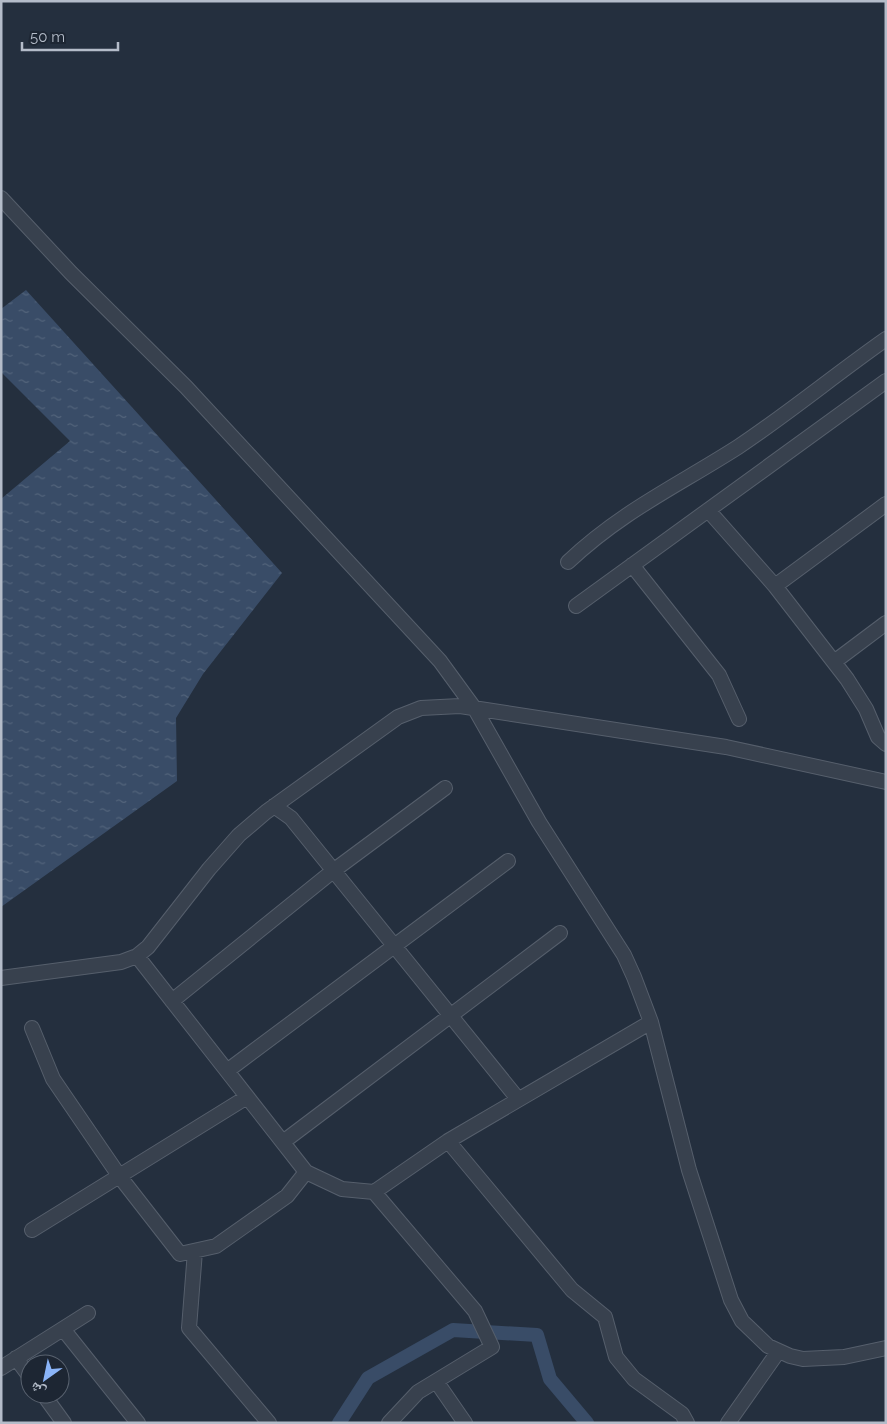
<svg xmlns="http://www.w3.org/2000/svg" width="887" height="1424" font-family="Raleway,'Noto Naskh Arabic',sans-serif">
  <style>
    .water { fill: url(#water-ripples) }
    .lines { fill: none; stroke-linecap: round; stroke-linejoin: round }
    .canal { stroke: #394c67; stroke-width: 14 }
    .minor-casing { stroke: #565f6c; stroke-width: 16 }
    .minor { stroke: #38414e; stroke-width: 14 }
  </style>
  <defs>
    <pattern id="water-ripples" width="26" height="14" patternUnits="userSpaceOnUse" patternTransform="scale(1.25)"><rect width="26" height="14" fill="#394c67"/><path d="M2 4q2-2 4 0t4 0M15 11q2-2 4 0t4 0" fill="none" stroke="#53647b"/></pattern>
  </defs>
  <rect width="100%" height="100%" fill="#242f3e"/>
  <path class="water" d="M 26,290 L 282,573 L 203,674 L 176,718 L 177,781 L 1,907 L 1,499 L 70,441 L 1,372 L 1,309 Z"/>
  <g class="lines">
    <path class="canal" d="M 339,1423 L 368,1378 L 453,1330 L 537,1335 L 550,1379 L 587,1423"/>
    <defs>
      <path id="minor" d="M 1,198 L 71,273 L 186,387 L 440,661 L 475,709 L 539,822 L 624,955 L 634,977 L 651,1022 L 689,1170 L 731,1300 L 742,1321 L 768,1346 L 790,1356 L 803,1359 L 844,1357 L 886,1348
        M 708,510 L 775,586 L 847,679 L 866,709 L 878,737 L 886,744
        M 568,562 C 622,511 677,486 738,447 C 789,413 836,374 886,339
        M 632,565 L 719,675 L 739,719
        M 775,586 L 886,504
        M 576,606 L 886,381
        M 834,662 L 886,623
        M 274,806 L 291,818 L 518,1099
        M 137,956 L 306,1172 L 342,1189 L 374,1192
        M 1,978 L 121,962 L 137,956 L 148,947 L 209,869 L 239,835 L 266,812 L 398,717 L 421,708 L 460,706 L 726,747 L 886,782
        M 172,1001 L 333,871 L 445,788
        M 32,1028 L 53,1079 L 120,1177 L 180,1254 L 216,1246 L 287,1196 L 306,1172
        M 227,1071 L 508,861
        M 448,1141 L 572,1290 L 605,1317 L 616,1357 L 634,1379 L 682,1414 L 687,1423
        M 283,1142 L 560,933
        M 32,1230 L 247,1097
        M 195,1251 L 189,1328 L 269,1423
        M 63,1329 L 138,1423
        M 16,1358 L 30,1377
        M 1,1368 L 88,1313
        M 436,1381 L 465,1423
        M 43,1394 L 64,1423
        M 389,1423 L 418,1392 L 492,1347 L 475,1311 L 374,1192 L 448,1141 L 651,1022
        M 728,1423 L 778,1352"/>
    </defs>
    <use href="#minor" class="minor-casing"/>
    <use href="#minor" class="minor"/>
  </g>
  <rect width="887" height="1424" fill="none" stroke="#b4bcc9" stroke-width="5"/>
  <g transform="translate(45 1379) rotate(213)"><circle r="24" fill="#1d2633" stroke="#59626f"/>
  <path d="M0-4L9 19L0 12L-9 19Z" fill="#8ab4f8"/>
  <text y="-8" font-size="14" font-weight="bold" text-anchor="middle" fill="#b4bcc9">ش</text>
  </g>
  <path d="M22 42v8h96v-8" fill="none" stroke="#b4bcc9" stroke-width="2.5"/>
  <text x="30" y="42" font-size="15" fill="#b4bcc9" stroke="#1d2633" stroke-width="4" paint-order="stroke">50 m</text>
</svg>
